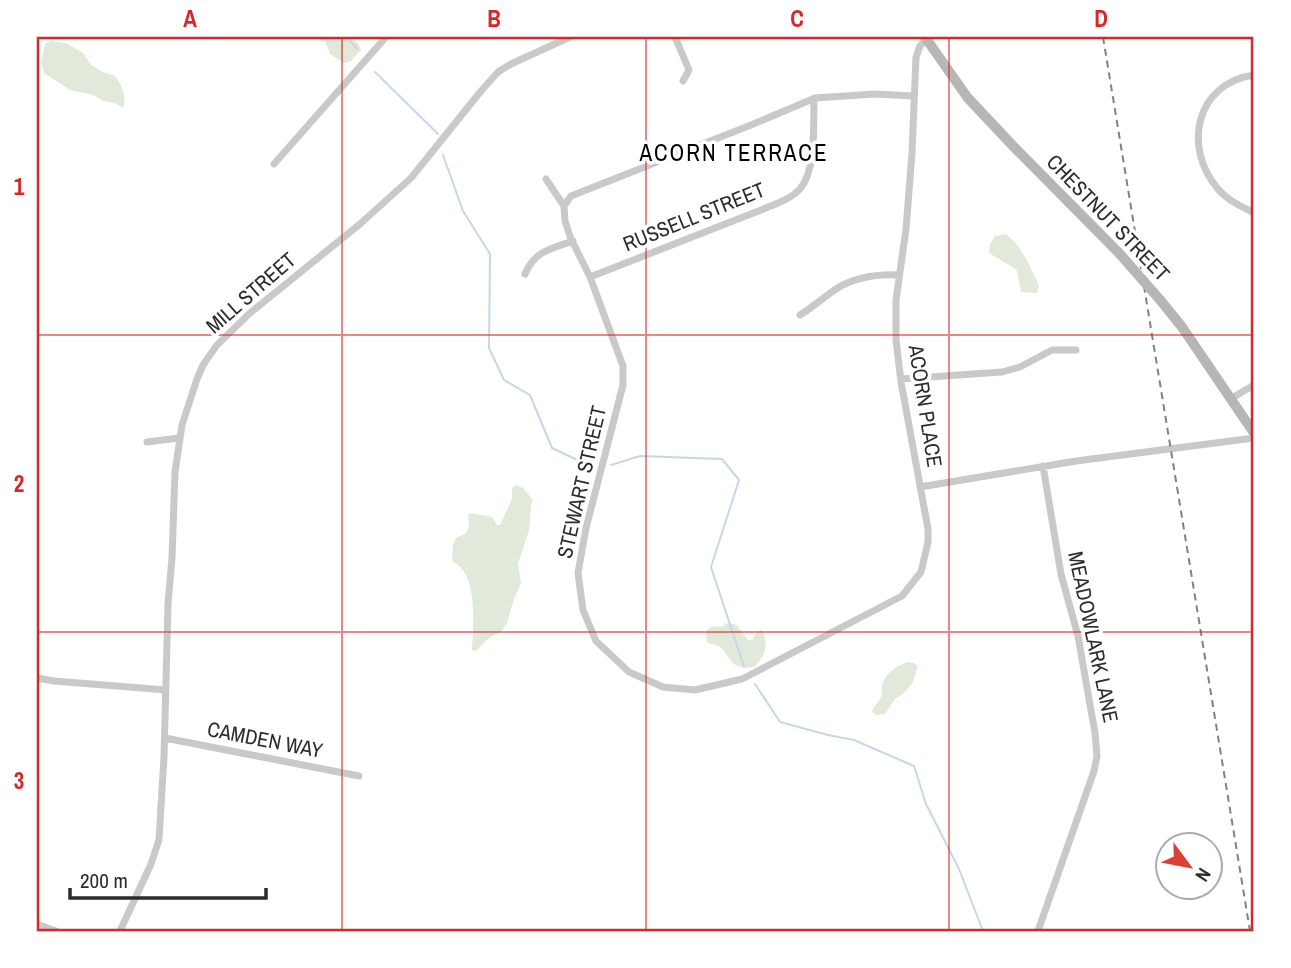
<svg xmlns="http://www.w3.org/2000/svg" width="1291" height="968" font-family="'Archivo Narrow',sans-serif">
  <style>
    .green { fill: #e0e9da }
    .lines { fill: none; stroke-linecap: round; stroke-linejoin: round }
    .stream { stroke: #c7d7e8; stroke-width: 2 }
    .minor { stroke: #c9c9c9; stroke-width: 7 }
    .secondary { stroke: #b6b6b6; stroke-width: 10 }
    .rail { stroke: #818181; stroke-width: 2; stroke-dasharray: 7 5; stroke-linecap: butt }
    .secondary-bridge { stroke: #b6b6b6; stroke-width: 10 }
    .grid { fill: none; stroke: #d62828; stroke-width: 2; stroke-opacity: 0.55 }
    .labels { text-anchor: middle; stroke-width: 7; stroke-linejoin: round; paint-order: stroke }
    .street-label { font-size: 21px; fill: #2c2c2c; stroke: #fff }
    .neighbourhood-label { font-size: 23px; letter-spacing: 2px; fill: #000; stroke: #fff }
    .neatline { fill: none; stroke: #d62828; stroke-width: 2.5 }
    .grid-label { font-size: 23px; text-anchor: middle; font-weight: bold; fill: #d62828 }
  </style>
  <rect width="100%" height="100%" fill="#fff"/>
  <path class="green" d="M 313,37 L 350,37 L 358,43 L 361,50 L 351,61 L 344,63 L 330,54 L 325,41 Z
    M 51,41 L 66,43 L 83,53 L 91,65 L 103,72 L 115,76 C 122,86 127,96 123,108 L 115,103 L 103,101 L 93,95 L 70,90 L 44,73 L 41,63 L 45,44 Z
    M 1006,234 C 1023,247 1030,267 1039,286 L 1037,293 L 1021,292 L 1017,271 L 1014,268 L 989,253 L 990,244 L 995,236 Z
    M 516,485 L 523,488 L 532,499 L 529,530 L 518,564 L 521,583 L 514,599 L 507,623 L 501,632 L 489,638 L 476,651 L 472,650 C 473,626 479,573 452,561 L 453,544 L 456,538 L 465,534 L 469,527 L 468,515 L 470,513 L 492,517 L 497,525 L 500,525 L 512,499 L 512,488 Z
    M 728,623 L 737,625 L 748,640 L 752,640 L 758,631 L 762,630 C 769,644 766,656 754,667 C 750,667 746,668 742,667 C 724,664 731,646 708,643 C 703,629 709,625 722,627 Z
    M 908,662 L 914,663 L 918,666 L 913,682 L 905,692 L 895,699 L 885,714 L 876,715 L 872,712 C 874,705 878,703 881,697 C 883,691 881,691 882,685 C 886,672 897,666 908,662 Z"/>
  <g class="lines">
    <path class="stream" d="M 347,37 L 357,49
      M 375,72 L 438,134
      M 443,155 L 463,211 L 490,254 L 489,348 L 504,380 L 530,395 L 552,448 L 590,466
      M 611,465 L 640,456 L 722,459 L 739,480 L 711,567 L 744,667
      M 755,684 L 780,722 L 828,735 L 854,740 L 914,766 L 926,804 L 959,869 L 983,931"/>
    <path class="minor" d="M 675,37 L 689,70 L 683,81
      M 1254,75 C 1196,83 1182,147 1218,189 C 1227,200 1241,206 1254,213
      M 274,164 L 386,37
      M 546,179 L 564,206 L 565,221 L 571,239 L 590,277 L 623,366 L 623,385 L 586,528 L 578,573 L 583,610 L 596,641 L 629,672 L 663,687 L 695,690 L 742,679 L 902,596 L 921,572 L 928,542 L 928,529 L 901,382 L 896,340 L 896,300 L 906,229 L 912,153 L 916,57 L 920,46 L 926,39
      M 564,206 L 571,196 L 751,125 L 815,98 L 875,94 L 913,96
      M 525,274 C 535,251 550,249 573,241
      M 590,277 L 761,210 C 774,204 790,200 800,189 C 817,169 813,124 814,99
      M 800,315 C 813,307 824,297 836,289 C 855,277 877,274 899,275
      M 901,379 L 1002,372 L 1020,367 L 1052,350 L 1076,350
      M 1232,398 L 1254,385
      M 147,442 L 179,438
      M 920,487 L 1076,461 L 1254,438
      M 37,678 L 54,681 L 166,690
      M 165,738 L 359,776
      M 37,924 L 56,931
      M 120,931 L 151,864 L 159,840 L 164,757 L 168,604 L 172,558 L 175,472 L 182,425 L 197,379 L 203,365 L 217,345 L 250,313 L 360,224 L 411,178 L 481,91 L 498,72 L 511,64 L 570,37
      M 1038,931 L 1094,771 L 1097,756 L 1095,733 L 1078,636 L 1061,574 L 1043,466"/>
    <path class="secondary" d="M 925,37 L 967,97 L 1014,147 L 1119,253
      M 1161,301 L 1182,327 L 1254,433"/>
    <path class="rail" d="M 1103,37 L 1250,931"/>
    <path class="secondary-bridge" d="M 1119,253 L 1161,301"/>
  </g>
  <path class="grid" d="M 342,37 L 342,931M 646,37 L 646,931M 949,37 L 949,931M 37,335 L 1254,335M 37,632 L 1254,632"/>
  <g class="labels">
    <g class="street-label">
      <text transform="translate(694 217) rotate(-22)" y="7">RUSSELL STREET</text>
      <text transform="translate(1108 218) rotate(46)" y="7">CHESTNUT STREET</text>
      <text transform="translate(251 293) rotate(-41)" y="7">MILL STREET</text>
      <text transform="translate(925 406) rotate(81)" y="7">ACORN PLACE</text>
      <text transform="translate(582 482) rotate(-77)" y="7">STEWART STREET</text>
      <text transform="translate(1093 637) rotate(78)" y="7">MEADOWLARK LANE</text>
      <text transform="translate(265 740) rotate(11)" y="7">CAMDEN WAY</text>
    </g>
    <g class="neighbourhood-label">
      <text x="734" y="161">ACORN TERRACE</text>
    </g>
  </g>
  <rect width="1291" height="968" fill="none" stroke="#ffffff" stroke-width="77"/>
  <g transform="translate(1189 866) rotate(122)"><circle r="33" fill="#ffffff" stroke="#ababab" stroke-width="2"/>
  <path d="M0-5L12 26L0 18L-12 26Z" fill="#db4037"/>
  <text y="-10" font-size="19" font-weight="bold" text-anchor="middle" fill="#2c2c2c">N</text>
  </g>
  <path d="M70 888v10h196v-10" fill="none" stroke="#2c2c2c" stroke-width="3.5"/>
  <text x="80" y="888" font-size="21" fill="#2c2c2c" stroke="#ffffff" stroke-width="5" paint-order="stroke">200 m</text>
  <rect x="38" y="38" width="1214" height="892" class="neatline"/>
  <g class="grid-label">
    <text x="190" y="27">A</text>
    <text x="494" y="27">B</text>
    <text x="797" y="27">C</text>
    <text x="1101" y="27">D</text>
    <text x="19" y="195">1</text>
    <text x="19" y="492">2</text>
    <text x="19" y="789">3</text>
  </g>
</svg>
